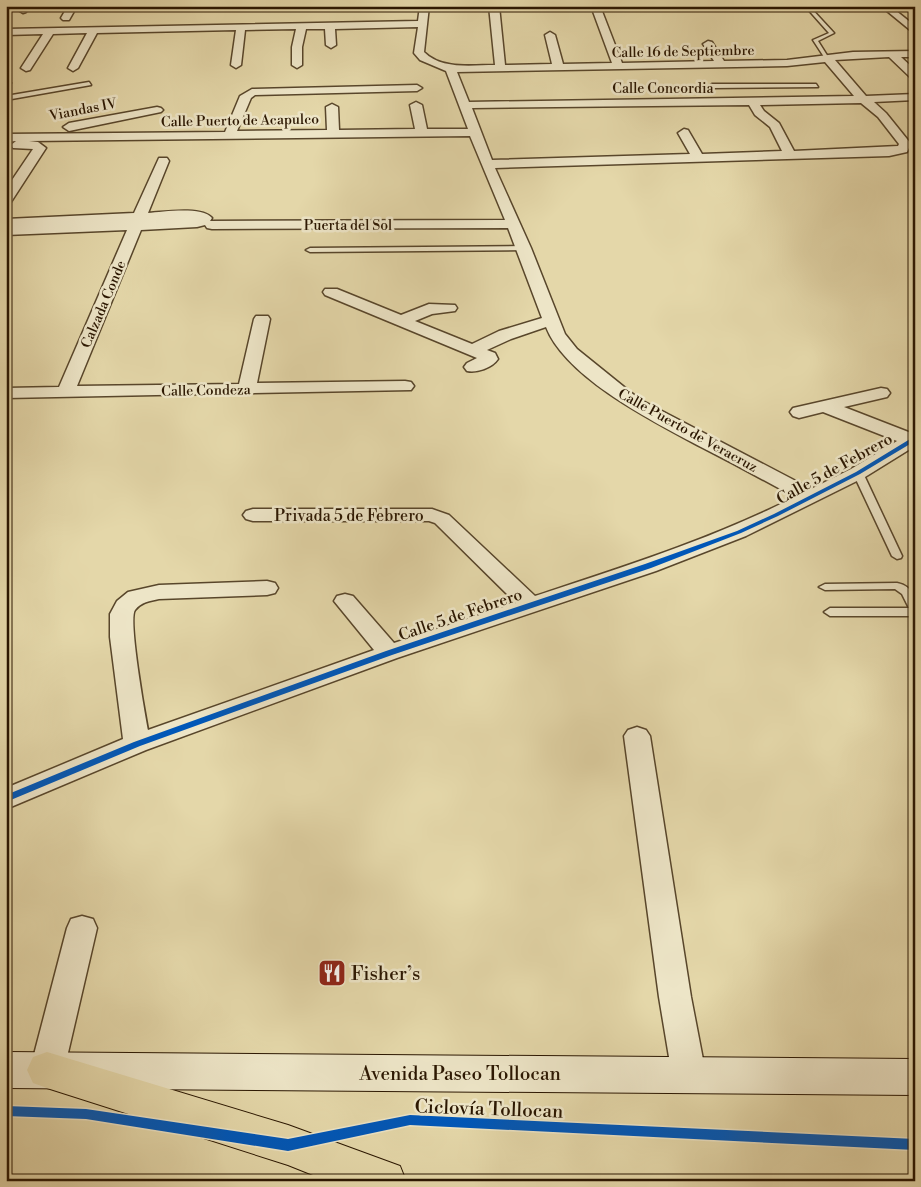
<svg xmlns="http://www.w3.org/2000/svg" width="921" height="1187" font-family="'Libre Bodoni',serif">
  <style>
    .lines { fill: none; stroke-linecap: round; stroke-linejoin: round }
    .service-casing { stroke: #58462b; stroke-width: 3 }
    .minor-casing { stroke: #58462b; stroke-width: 3 }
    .secondary-casing { stroke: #2a1601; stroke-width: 2 }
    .trunk-casing { stroke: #2a1601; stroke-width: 2 }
    .service { fill: #ede5c7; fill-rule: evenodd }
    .minor { fill: #ede5c7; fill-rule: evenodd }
    .secondary { fill: #ede5c7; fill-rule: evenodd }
    .trunk { fill: #e4d7a9; fill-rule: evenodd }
    .cycleway-casing { stroke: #ede5c7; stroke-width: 3 }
    .cycleway { fill: #0057b8; fill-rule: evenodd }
    .labels { text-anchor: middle; stroke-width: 5; stroke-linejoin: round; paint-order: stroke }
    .far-street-label { font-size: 14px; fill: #2a1601; stroke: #ede5c7 }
    .street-label { font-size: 16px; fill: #2a1601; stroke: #ede5c7 }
    .near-poi-label { font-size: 19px; fill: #2a1601; stroke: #ede5c7; text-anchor: start }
    .near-street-label { font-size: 19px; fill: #2a1601; stroke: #ede5c7 }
  </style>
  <rect width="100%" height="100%" fill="#e4d7a9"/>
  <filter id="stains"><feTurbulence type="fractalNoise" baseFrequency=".004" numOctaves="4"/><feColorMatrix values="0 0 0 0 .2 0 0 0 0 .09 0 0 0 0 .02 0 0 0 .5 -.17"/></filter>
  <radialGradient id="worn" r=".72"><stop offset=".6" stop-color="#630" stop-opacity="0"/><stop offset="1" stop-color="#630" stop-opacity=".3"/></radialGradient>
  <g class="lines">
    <defs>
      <path id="service" d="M 805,6 L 809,6 L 834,33 L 818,41 L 830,60 L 826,60 L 813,40 L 829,33 Z
        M 8,81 L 11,83 L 6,88 L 6,82 Z
        M 89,82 L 91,85 L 6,100 L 6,96 Z
        M 816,84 L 818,87 L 712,88 L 709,86 L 712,84 Z
        M 524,246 L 527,246 L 527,250 L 310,252 L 306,250 L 310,248 Z
        M 858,470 L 863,473 L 902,556 L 901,558 L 897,559 L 892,556 L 853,473 Z
        M 897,583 C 915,587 915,599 915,616 L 830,616 L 824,612 L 830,608 L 909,608 L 902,594 L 895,589 L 825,590 L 819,587 L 825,584 Z"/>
      <path id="minor" d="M 21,6 L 30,6 L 26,12 L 23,13 L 18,10 Z
        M 68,6 L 77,6 L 69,20 L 63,20 L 61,18 Z
        M 420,6 L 429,6 L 424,52 C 442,70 472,65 495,65 L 489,6 L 499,6 L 505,65 L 552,64 L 545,35 L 550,32 L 555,35 L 563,64 L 612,63 L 591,6 L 600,6 L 622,63 L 714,61 L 703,44 L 708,41 L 712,42 L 724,61 L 787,60 L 853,52 L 915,51 L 915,57 L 901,57 L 915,70 L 915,79 L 911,78 L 889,57 L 835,60 L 866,96 L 915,94 L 915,100 L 874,102 L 886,113 L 911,144 L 907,152 L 889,156 L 495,168 L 531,248 L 565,334 L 577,349 L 639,399 L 811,489 L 851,469 L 897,441 L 823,412 L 799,418 L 793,416 L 790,412 L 793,408 L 881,388 L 887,389 L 890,393 L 887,397 L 844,407 L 911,433 L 915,432 L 915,446 L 865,477 L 746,536 L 656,571 L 397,658 L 146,750 L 6,809 L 6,788 L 123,739 L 110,637 L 110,614 L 117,601 L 128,592 L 159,585 L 267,581 L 275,583 L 278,588 L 275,593 L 267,595 L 159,599 C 150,601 141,602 135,610 C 128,619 145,714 148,730 L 374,650 L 334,601 L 337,596 L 345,594 L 353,596 L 394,643 L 516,603 L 435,523 L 429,521 L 253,521 L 246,519 L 243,515 L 246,511 L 253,509 L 432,509 L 449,515 L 535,596 C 623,567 712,539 795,497 C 764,480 732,463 701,447 C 654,422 566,378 546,327 L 511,339 L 487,350 L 495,353 L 498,359 C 492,368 477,373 467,371 L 464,367 L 467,363 L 477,358 L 325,295 L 323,292 L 325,289 L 337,289 L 401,315 L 429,304 L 455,305 L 457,308 L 455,311 L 432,314 L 415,321 L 472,344 L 499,331 L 542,318 L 508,228 L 212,229 L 207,228 L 205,225 L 197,227 L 141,230 L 77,386 L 239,384 L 254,319 L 256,316 L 268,316 L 270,319 L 257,383 L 405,381 L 411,382 L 414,386 L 411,390 L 6,398 L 6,388 L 59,387 L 127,230 L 6,235 L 6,219 L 134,213 L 159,158 L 167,158 L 169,161 L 148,213 C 163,212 202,206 212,218 L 210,221 L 505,220 L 470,136 L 29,141 L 38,142 L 46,148 L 11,202 L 6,203 L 6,189 L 33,149 L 13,148 L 11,145 L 16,141 L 6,142 L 6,134 L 225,132 L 240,96 L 252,89 L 417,85 L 422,88 L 417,91 L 255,95 L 251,98 L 237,131 L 327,130 L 326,107 L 332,104 L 338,107 L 339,130 L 415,129 L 410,105 L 416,102 L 422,105 L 427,129 L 468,129 L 446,71 L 420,60 L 414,53 L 418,27 L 335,29 L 336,45 L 331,48 L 326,45 L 325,29 L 306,29 L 302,47 L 302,65 L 297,68 L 292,65 L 292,47 L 296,29 L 245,30 L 241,65 L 236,68 L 231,65 L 236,30 L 97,33 L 78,68 L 73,71 L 68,68 L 87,33 L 53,34 L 30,70 L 26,71 L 21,68 L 43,34 L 6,35 L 6,29 L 418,21 ZM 825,62 L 854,96 L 469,102 L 457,72 L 787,66 ZM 861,103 L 878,117 L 899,144 L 898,146 L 794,151 L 779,123 L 764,111 L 760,105 ZM 749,105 L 755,115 L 770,127 L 782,151 L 702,154 L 688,130 L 684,129 L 678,133 L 690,154 L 492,160 L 472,108 Z
        M 890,6 L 915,26 L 915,34 L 887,11 L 887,7 Z
        M 157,107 L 161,108 L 163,110 L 161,112 L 69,131 L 63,127 L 69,123 Z
        M 637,727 L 646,730 L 650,736 L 691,997 L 706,1075 L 701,1086 L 689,1090 L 677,1086 L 672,1075 L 659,997 L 624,736 L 628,730 Z
        M 82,916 L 93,919 L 97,928 L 64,1070 L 59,1081 L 47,1085 L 35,1081 L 30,1070 L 67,928 L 71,919 Z"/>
      <path id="secondary" d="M 6,1052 L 915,1059 L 915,1095 L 6,1088 Z"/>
      <path id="trunk" d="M 47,1052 L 288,1125 L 400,1166 L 406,1181 L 328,1181 L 288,1165 L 47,1088 L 33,1083 L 27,1070 L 33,1057 Z"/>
    </defs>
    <use href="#service" class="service-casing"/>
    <use href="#minor" class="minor-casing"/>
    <use href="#secondary" class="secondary-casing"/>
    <use href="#trunk" class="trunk-casing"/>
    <use href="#service" class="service"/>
    <use href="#minor" class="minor"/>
    <use href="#secondary" class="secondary"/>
    <use href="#trunk" class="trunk"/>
    <defs>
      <path id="cycleway" d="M 915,436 L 915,441 L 860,474 L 778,516 L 741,533 L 651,568 L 392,655 L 140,746 L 6,802 L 6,795 L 134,742 L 386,651 L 645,564 L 737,531 L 774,514 L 856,472 Z
        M 6,1106 L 86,1109 L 288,1139 L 410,1115 L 915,1139 L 915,1150 L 410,1125 L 288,1151 L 86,1119 L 6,1116 Z"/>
    </defs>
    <use href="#cycleway" class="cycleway-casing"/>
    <use href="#cycleway" class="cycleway"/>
  </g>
  <defs>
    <symbol id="restaurant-square" viewBox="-11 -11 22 22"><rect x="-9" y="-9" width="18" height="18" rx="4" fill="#8f2418" stroke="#ede5c7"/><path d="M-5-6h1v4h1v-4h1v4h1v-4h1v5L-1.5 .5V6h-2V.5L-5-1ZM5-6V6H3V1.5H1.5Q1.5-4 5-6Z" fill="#fff"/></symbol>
  </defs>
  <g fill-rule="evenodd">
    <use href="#restaurant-square" x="316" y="957" width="32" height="32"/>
  </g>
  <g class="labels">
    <g class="far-street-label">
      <text transform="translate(683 51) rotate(-1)" y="5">Calle 16 de Septiembre</text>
      <text x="663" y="93">Calle Concordia</text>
      <text transform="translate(83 109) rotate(-11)" y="5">Viandas IV</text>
      <text transform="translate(240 120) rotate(-1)" y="5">Calle Puerto de Acapulco</text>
      <text x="348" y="230">Puerta del Sol</text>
      <text transform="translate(103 304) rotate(-67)" y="5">Calzada Conde</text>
      <text transform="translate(206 390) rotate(-1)" y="5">Calle Condeza</text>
      <text transform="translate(688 430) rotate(29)" y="5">Calle Puerto de Veracruz</text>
    </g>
    <g class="street-label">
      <text transform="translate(834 468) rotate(-29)" y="6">Calle 5 de Febrero</text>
      <text x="349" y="521">Privada 5 de Febrero</text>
      <text transform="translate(460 614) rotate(-19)" y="6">Calle 5 de Febrero</text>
    </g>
    <g class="near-poi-label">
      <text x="351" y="980">Fisher’s</text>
    </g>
    <g class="near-street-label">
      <text x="460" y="1080">Avenida Paseo Tollocan</text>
      <text transform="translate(489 1108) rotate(2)" y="7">Ciclovía Tollocan</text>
    </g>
  </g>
  <rect width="921" height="1187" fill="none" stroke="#e4d7a9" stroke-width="25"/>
  <rect x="8" y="8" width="906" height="1172" fill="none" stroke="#2a1601" stroke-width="2.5"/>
  <rect x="12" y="12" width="896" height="1162" fill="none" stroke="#2a1601"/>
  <rect width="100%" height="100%" filter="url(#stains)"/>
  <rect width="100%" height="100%" fill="url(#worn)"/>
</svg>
